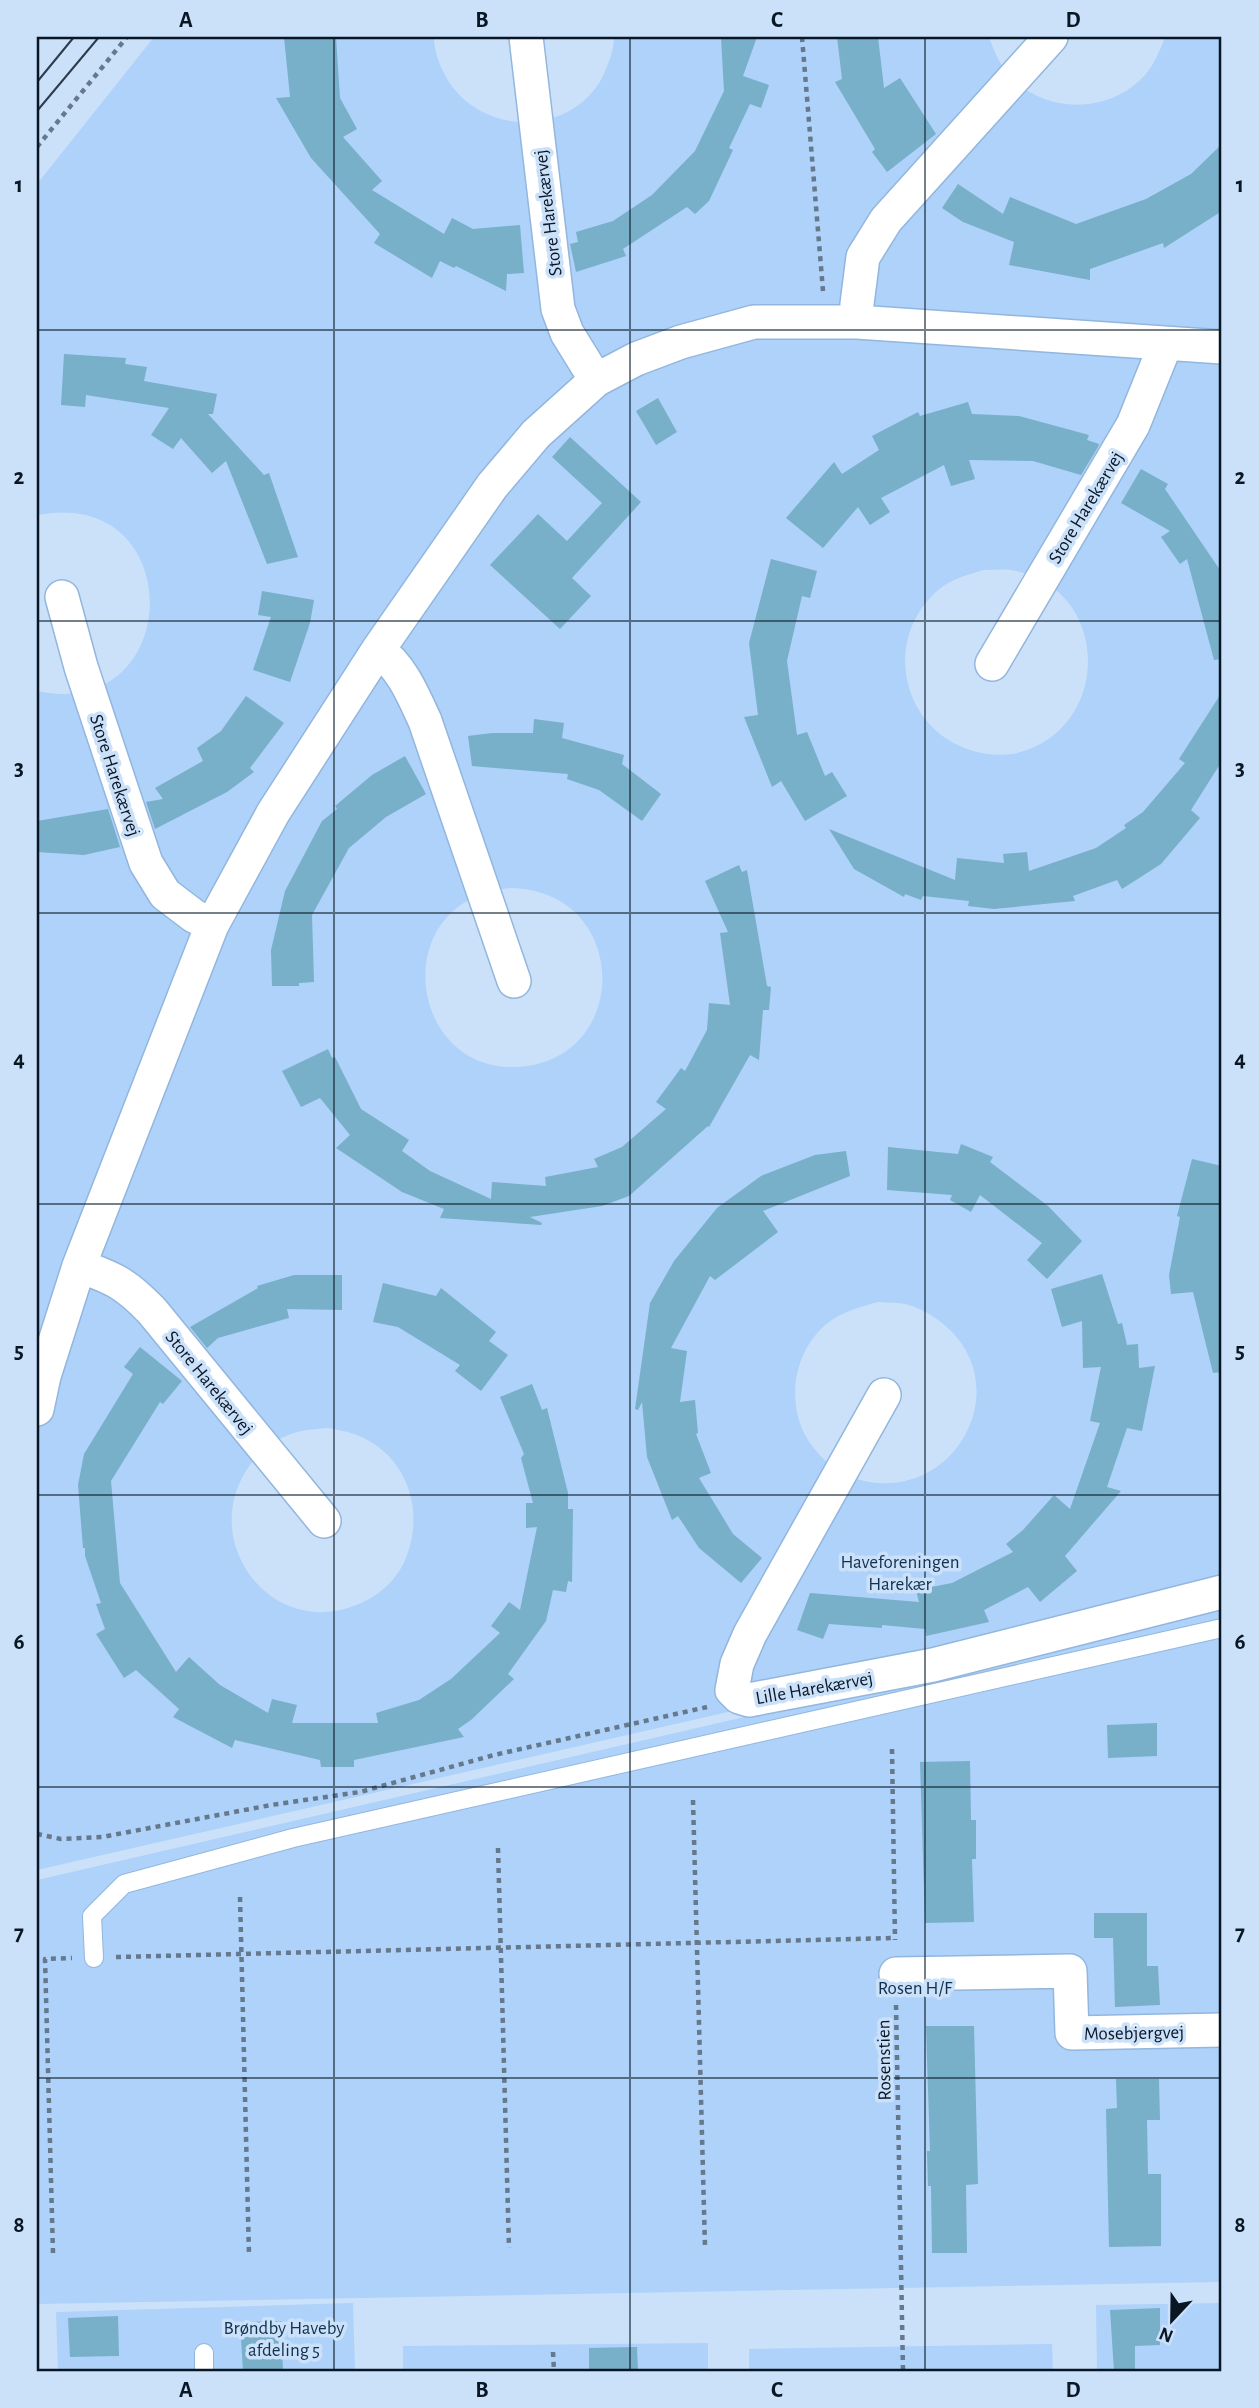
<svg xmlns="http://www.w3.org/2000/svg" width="1259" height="2408" font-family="'Alegreya Sans',sans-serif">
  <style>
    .green { fill: #aed2f9; fill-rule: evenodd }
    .building { fill: #78afc9 }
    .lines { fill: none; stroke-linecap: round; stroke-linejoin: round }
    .service-casing { stroke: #92b6dd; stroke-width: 20 }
    .minor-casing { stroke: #92b6dd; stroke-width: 36 }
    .path { stroke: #66788b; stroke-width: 4.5; stroke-dasharray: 5 5; stroke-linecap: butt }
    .service { stroke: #fff; stroke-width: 18 }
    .minor { stroke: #fff; stroke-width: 33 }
    .tram { stroke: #2d3c4c; stroke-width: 2 }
    .grid { fill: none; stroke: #091725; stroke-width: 2; stroke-opacity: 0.55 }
    .labels { text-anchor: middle; stroke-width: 7; stroke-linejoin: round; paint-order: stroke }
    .street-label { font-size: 19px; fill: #091725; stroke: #cbe1fa }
    .park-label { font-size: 19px; fill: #12304d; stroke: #cbe1fa }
    .neatline { fill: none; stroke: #091725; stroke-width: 2.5 }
    .grid-label { font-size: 23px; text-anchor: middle; font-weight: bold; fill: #091725 }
  </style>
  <rect width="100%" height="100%" fill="#cbe1fa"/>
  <path class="green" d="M 154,37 L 434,37 C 434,49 438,62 444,73 C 474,135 568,140 602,78 C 608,65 614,51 614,37 L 989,37 C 994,50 999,64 1009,75 C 1044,114 1109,115 1145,75 C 1154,65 1160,50 1165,37 L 1222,37 L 1222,1599 L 37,1870 L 37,691 C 185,723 190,485 37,515 L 37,184 ZM 984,570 C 993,570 1003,569 1011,570 C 1114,587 1113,734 1012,754 C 998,756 982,754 970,750 C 901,728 883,640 936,592 C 950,579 967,575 984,570 ZM 511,888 C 628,891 632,1051 527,1066 C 408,1083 382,899 511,888 ZM 878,1302 C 887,1303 896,1302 905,1304 C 918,1307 931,1314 942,1323 C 1018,1383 958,1501 864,1481 C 838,1475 817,1457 804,1433 C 786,1396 796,1347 829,1322 C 844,1311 860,1307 878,1302 ZM 328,1428 C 337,1430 346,1431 354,1434 C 405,1452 425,1507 407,1555 C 399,1579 378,1597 356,1605 C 270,1640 196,1539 250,1465 C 262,1448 281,1435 302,1431 C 310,1429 320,1429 328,1428 Z
    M 1222,1607 L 1222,2282 L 37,2304 L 37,1880 Z
    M 353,2303 L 355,2371 L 58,2371 L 56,2312 Z
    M 1222,2303 L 1222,2371 L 1097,2371 L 1096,2305 Z
    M 708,2343 L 708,2371 L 403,2371 L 403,2346 Z
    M 1052,2344 L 1053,2371 L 749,2371 L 749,2349 Z"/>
  <path class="building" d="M 284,37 L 336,37 L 340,98 L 357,129 L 343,137 L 382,181 L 372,190 L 444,234 L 452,218 L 473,229 L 520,225 L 524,273 L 507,274 L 506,291 L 456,266 L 454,268 L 440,261 L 432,278 L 374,243 L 380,234 L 311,158 L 276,98 L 290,97 Z
    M 757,37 L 743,76 L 769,85 L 761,108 L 750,104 L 729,148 L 733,150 L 709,201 L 695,214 L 687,207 L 623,249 L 626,256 L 576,272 L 570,244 L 578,242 L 576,232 L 613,221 L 652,195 L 695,151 L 724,91 L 721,38 Z
    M 837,37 L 878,37 L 884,88 L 900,78 L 936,134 L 887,172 L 872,152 L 875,149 L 835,82 L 842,79 Z
    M 1222,144 L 1222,211 L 1164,248 L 1163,243 L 1090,269 L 1090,280 L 1009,265 L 1014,242 L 963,222 L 942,208 L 958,184 L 1003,214 L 1010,197 L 1076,224 L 1146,199 L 1191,174 Z
    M 64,354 L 126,358 L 125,364 L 147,367 L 144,381 L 217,394 L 213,414 L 208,414 L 264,475 L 269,473 L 298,557 L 267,564 L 226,461 L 212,473 L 181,438 L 173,449 L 151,435 L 169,408 L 86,395 L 85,407 L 61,405 Z
    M 658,398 L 677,432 L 656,445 L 636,411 Z
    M 968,402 L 972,414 L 1019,416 L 1089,435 L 1087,440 L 1099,444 L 1098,447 L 1081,475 L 1033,461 L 969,460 L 975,479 L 951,486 L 944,465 L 881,498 L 890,512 L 870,525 L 858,507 L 823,548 L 786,518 L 834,462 L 842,474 L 879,450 L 872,436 L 918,412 L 920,416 Z
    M 570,437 L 641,502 L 572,578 L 591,596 L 560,629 L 490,565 L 538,514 L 567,541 L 602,503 L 552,457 Z
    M 1141,469 L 1168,484 L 1165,489 L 1222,573 L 1222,659 L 1214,660 L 1187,559 L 1180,564 L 1161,537 L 1170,531 L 1121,503 Z
    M 771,559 L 817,571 L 810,598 L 802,596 L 787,661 L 797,735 L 807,732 L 825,776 L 832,772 L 847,796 L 805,821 L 781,781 L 772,787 L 744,717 L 758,715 L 749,643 Z
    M 262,591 L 314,600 L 310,623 L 290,682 L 253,670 L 271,617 L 258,615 Z
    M 1222,692 L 1222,761 L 1191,810 L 1200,818 L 1161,864 L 1122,889 L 1117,880 L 1073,896 L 1075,901 L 994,909 L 968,906 L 969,901 L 923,896 L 921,900 L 905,894 L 904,897 L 854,869 L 829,829 L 955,880 L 957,858 L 1004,863 L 1003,854 L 1027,852 L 1029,871 L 1096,848 L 1126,828 L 1124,825 L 1143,812 L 1185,763 L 1179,759 Z
    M 246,696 L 284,723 L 250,768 L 254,772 L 227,792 L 155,829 L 146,802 L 163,799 L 155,788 L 203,761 L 197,748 L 221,731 Z
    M 534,719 L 564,723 L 562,738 L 624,755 L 622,764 L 661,794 L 642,821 L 599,790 L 567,779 L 568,774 L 472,766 L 468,736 L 492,733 L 533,733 Z
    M 405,756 L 426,794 L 386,817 L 349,848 L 312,915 L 314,982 L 299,983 L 299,986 L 272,986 L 271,950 L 285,891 L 322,821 L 337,809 L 335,806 L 372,775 Z
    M 108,809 L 120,847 L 84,855 L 37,852 L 37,821 Z
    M 739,865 L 742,872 L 747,870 L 767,986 L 771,987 L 769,1010 L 763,1010 L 759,1060 L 750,1055 L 709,1127 L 708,1126 L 629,1196 L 602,1206 L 530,1217 L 542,1223 L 541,1225 L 440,1218 L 444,1209 L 402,1192 L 336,1148 L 350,1135 L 320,1098 L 301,1107 L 282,1071 L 328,1049 L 332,1058 L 335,1057 L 361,1109 L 409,1140 L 402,1151 L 430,1171 L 491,1199 L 492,1182 L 546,1186 L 545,1177 L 598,1167 L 594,1159 L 622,1147 L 666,1109 L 656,1102 L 681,1068 L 685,1071 L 707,1030 L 709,1003 L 730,1005 L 720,933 L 728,932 L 705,881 Z
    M 961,1144 L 993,1157 L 990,1162 L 1048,1206 L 1082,1241 L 1047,1279 L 1027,1260 L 1042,1243 L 980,1195 L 971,1212 L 950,1200 L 952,1195 L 887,1190 L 888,1147 L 958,1154 Z
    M 846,1151 L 850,1176 L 763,1211 L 778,1232 L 715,1280 L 710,1276 L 671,1348 L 687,1351 L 680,1402 L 695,1400 L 698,1433 L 696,1434 L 711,1473 L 699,1478 L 733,1534 L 762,1558 L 741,1583 L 699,1548 L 678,1516 L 672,1520 L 647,1457 L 642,1402 L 638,1410 L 635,1409 L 650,1303 L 674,1261 L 717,1208 L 761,1176 L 815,1155 Z
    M 1192,1159 L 1222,1166 L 1222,1372 L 1213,1373 L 1193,1292 L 1171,1294 L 1169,1275 L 1180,1217 L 1177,1216 Z
    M 1102,1274 L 1118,1324 L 1122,1323 L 1127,1345 L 1138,1344 L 1139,1368 L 1155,1366 L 1142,1431 L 1127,1428 L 1107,1487 L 1121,1491 L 1065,1556 L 1077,1571 L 1040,1602 L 1028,1587 L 984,1610 L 989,1622 L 926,1636 L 925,1629 L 882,1625 L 882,1628 L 829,1624 L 823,1639 L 797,1630 L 810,1593 L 919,1602 L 916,1590 L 952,1583 L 1013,1552 L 1006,1544 L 1023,1530 L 1054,1495 L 1070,1509 L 1100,1423 L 1090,1421 L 1101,1367 L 1083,1368 L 1082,1321 L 1062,1327 L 1051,1289 Z
    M 294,1275 L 342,1275 L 342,1310 L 287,1309 L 289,1318 L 218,1338 L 207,1348 L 190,1327 L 258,1288 L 257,1286 Z
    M 383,1283 L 436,1296 L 441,1288 L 496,1332 L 489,1341 L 508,1355 L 481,1391 L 455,1371 L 460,1365 L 398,1327 L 373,1322 Z
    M 140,1347 L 182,1381 L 163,1404 L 160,1402 L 111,1481 L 120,1583 L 176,1672 L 189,1657 L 220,1685 L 268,1713 L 272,1699 L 297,1705 L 292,1723 L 378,1723 L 376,1713 L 419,1700 L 451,1679 L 500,1633 L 491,1626 L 509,1602 L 520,1610 L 537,1527 L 526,1528 L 526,1503 L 533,1503 L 521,1458 L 524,1454 L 500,1397 L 532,1384 L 542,1410 L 547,1408 L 568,1493 L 568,1509 L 573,1509 L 572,1582 L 568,1581 L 566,1592 L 553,1590 L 546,1621 L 508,1674 L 514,1679 L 471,1720 L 458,1729 L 464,1737 L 354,1760 L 354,1767 L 321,1767 L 320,1760 L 235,1740 L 232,1748 L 173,1717 L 179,1709 L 136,1670 L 124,1678 L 96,1634 L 105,1629 L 96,1604 L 101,1603 L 85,1556 L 85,1548 L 83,1548 L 78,1485 L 84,1454 L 133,1374 L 124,1367 Z
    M 1157,1723 L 1157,1756 L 1108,1758 L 1107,1725 Z
    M 970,1761 L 971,1820 L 976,1820 L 976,1859 L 972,1859 L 974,1922 L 925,1923 L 920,1762 Z
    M 1094,1913 L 1147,1913 L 1147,1966 L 1158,1966 L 1160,2005 L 1115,2007 L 1113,1938 L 1094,1938 Z
    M 926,2026 L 974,2026 L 978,2184 L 966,2185 L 967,2253 L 932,2253 L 931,2186 L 928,2186 L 927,2151 L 930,2151 Z
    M 1116,2079 L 1159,2079 L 1160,2120 L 1147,2120 L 1148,2174 L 1161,2174 L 1161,2246 L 1109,2247 L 1106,2109 L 1117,2108 Z
    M 1160,2308 L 1160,2345 L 1135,2346 L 1135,2371 L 1114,2371 L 1110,2310 Z
    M 118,2316 L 119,2356 L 70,2357 L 68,2318 Z
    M 281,2321 L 283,2371 L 243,2371 L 240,2322 Z
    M 637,2347 L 638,2371 L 589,2371 L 589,2348 Z"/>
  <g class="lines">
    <defs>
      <path id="service" d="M 94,1958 L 92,1916 L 124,1884 L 293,1838 L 1222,1628
        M 204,2353 L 204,2371"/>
      <path id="minor" d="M 526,37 L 558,309 L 567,333 L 596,380
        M 857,322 L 857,304 L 863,257 L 886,220 L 1051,37
        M 62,597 L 81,667 L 146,863 L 165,894 L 194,916 L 212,925
        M 378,650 C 402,667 413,695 425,721 L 514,981
        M 992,664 L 1133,425 L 1162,353 L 1162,344
        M 79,1266 C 114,1278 126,1284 152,1311 L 324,1521
        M 884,1395 L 750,1634 L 737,1664 L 732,1690 L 739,1697 L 749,1700 L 933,1665 L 1222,1592
        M 37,1409 L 44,1376 L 79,1266 L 212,925 L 273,813 L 378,650 L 492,486 L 536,434 L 596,380 L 636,359 L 681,342 L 754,322 L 857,322 L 1222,347
        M 896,1974 L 1070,1971 L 1072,2033 L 1222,2030"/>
    </defs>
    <use href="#service" class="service-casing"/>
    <use href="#minor" class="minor-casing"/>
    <path class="path" d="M 802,37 L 823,291
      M 37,147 L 127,37
      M 892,1749 L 895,1940
      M 693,1800 L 705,2247
      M 37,1834 L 61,1839 L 102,1837 L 271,1805 L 360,1792 L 494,1755 L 707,1707
      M 498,1848 L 509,2248
      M 240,1897 L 249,2255
      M 116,1957 L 895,1938
      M 896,2005 L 903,2371
      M 53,2253 L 45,1959 L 72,1958
      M 553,2352 L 554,2371"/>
    <use href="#service" class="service"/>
    <use href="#minor" class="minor"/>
    <path class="tram" d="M 37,82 L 74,37
      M 37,111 L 99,37"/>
  </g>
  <path class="grid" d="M 334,37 L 334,2371M 630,37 L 630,2371M 925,37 L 925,2371M 37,330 L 1222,330M 37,621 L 1222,621M 37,913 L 1222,913M 37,1204 L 1222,1204M 37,1495 L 1222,1495M 37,1787 L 1222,1787M 37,2078 L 1222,2078"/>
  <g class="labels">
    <g class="street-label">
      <text transform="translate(547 213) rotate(-97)" y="7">Store Harekærvej</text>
      <text transform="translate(1085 507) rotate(-59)" y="7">Store Harekærvej</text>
      <text transform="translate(116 775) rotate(72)" y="7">Store Harekærvej</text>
      <text transform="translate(210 1382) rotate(51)" y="7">Store Harekærvej</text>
      <text transform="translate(814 1687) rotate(-10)" y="7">Lille Harekærvej</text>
      <text transform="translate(1134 2032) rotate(-1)" y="7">Mosebjergvej</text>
      <text transform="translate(883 2060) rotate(-91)" y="7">Rosenstien</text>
    </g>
    <g class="park-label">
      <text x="900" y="1568">Haveforeningen<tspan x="900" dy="22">Harekær</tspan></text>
      <text x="915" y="1994">Rosen H/F</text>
      <text x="284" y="2334">Brøndby Haveby<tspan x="284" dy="22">afdeling 5</tspan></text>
    </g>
  </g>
  <rect width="1259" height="2408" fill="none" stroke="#cbe1fa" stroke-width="77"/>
  <g transform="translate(1172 2320) rotate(202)" stroke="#cbe1fa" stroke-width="5" paint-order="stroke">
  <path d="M0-5L12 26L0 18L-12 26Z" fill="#091725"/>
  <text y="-10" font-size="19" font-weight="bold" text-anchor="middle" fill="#091725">N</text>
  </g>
  <rect x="38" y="38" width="1182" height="2332" class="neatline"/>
  <g class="grid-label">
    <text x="186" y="27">A</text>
    <text x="482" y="27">B</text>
    <text x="777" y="27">C</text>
    <text x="1073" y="27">D</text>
    <text x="19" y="192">1</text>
    <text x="1240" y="192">1</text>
    <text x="19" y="484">2</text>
    <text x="1240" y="484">2</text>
    <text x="19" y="775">3</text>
    <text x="1240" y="775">3</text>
    <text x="19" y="1066">4</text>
    <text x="1240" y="1066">4</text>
    <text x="19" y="1358">5</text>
    <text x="1240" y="1358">5</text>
    <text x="19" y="1649">6</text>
    <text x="1240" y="1649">6</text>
    <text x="19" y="1940">7</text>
    <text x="1240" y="1940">7</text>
    <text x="19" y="2232">8</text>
    <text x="1240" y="2232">8</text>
    <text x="186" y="2397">A</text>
    <text x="482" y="2397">B</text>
    <text x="777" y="2397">C</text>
    <text x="1073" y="2397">D</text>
  </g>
</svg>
